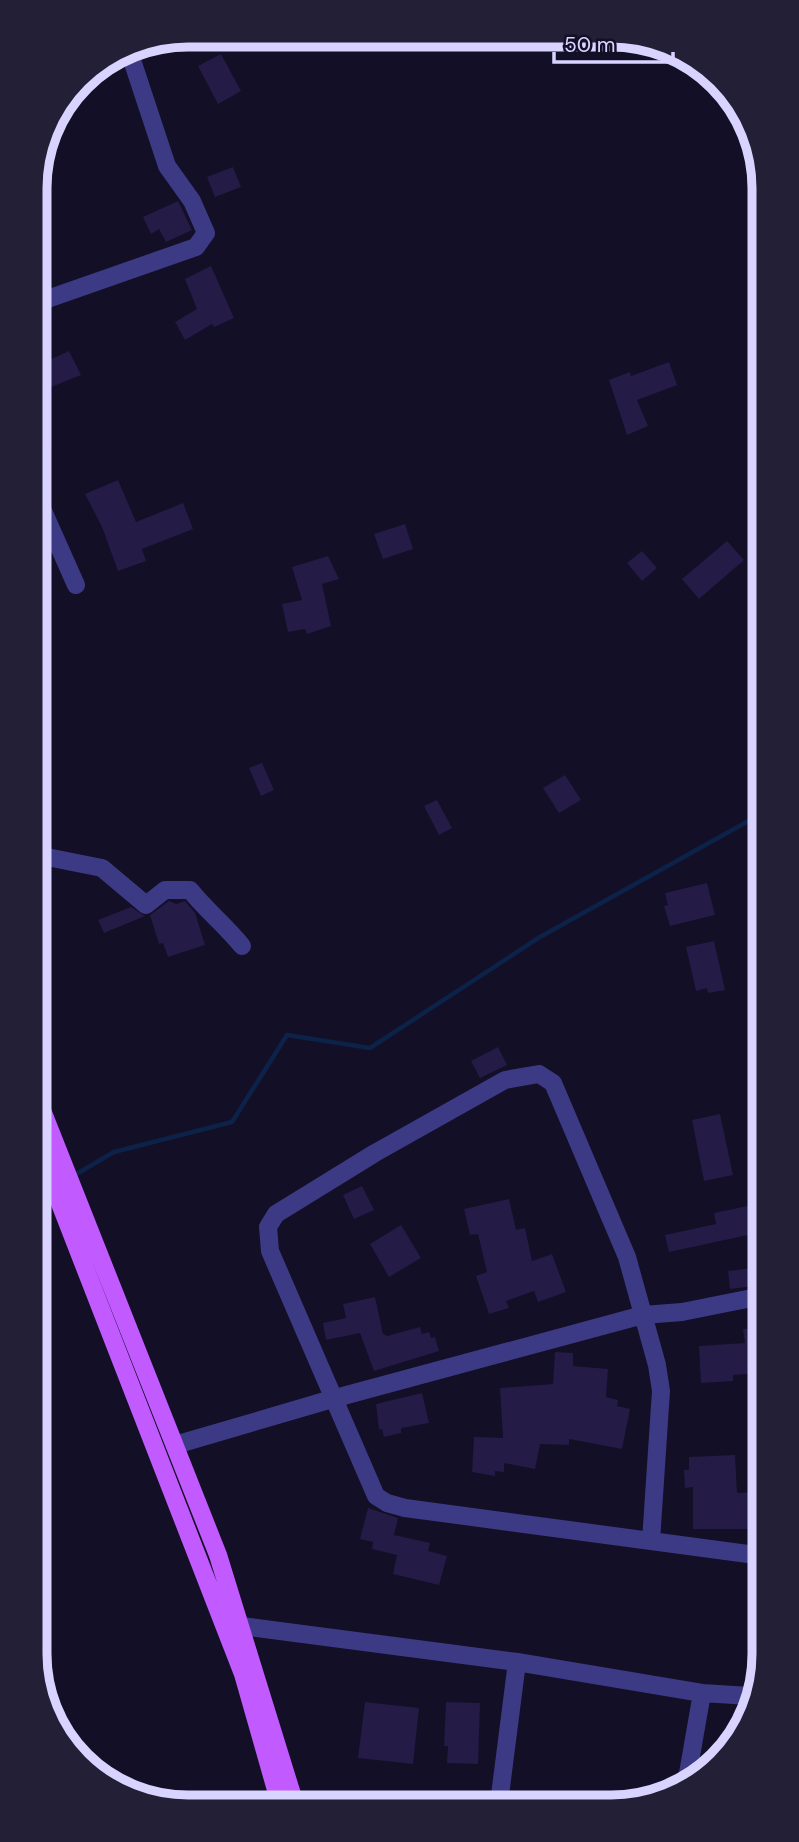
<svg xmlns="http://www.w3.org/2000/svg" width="799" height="1842" font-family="'DM Sans',sans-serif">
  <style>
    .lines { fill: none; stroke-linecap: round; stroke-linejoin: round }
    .stream { stroke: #0c2248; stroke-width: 4.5 }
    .building { fill: #241b47 }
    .minor { stroke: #3d3a85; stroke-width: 18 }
    .major { stroke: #c25bff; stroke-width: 18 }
    .rim { fill: none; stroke: #d9d4ff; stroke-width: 9 }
  </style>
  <rect width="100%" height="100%" fill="#130f26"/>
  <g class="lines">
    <path class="stream" d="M 73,1176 L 114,1152 L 232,1122 L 287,1035 L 370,1048 L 540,937 L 761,814
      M 39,1196 L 50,1190"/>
  </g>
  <path class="building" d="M 221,54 L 241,91 L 218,104 L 198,66 Z
    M 233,167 L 241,187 L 215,197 L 207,177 Z
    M 178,201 L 192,230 L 166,242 L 159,229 L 151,234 L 143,217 Z
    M 211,266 L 234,318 L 214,327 L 212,324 L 185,340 L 175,322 L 197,309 L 185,279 Z
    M 69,351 L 81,375 L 36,393 L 36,366 Z
    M 669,362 L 677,385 L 637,400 L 648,426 L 627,435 L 609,380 L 630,372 L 631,376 Z
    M 118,480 L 136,522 L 183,503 L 193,529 L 142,549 L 146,561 L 118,571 L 102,527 L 85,494 Z
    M 405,524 L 413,549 L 383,559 L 374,534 Z
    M 727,541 L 744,560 L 699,599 L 682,579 Z
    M 642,551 L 657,568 L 642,581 L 627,563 Z
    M 328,556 L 339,579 L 322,584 L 331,626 L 307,634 L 305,629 L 288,632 L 282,604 L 302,600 L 292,567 Z
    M 262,763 L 274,790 L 261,796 L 249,768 Z
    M 565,775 L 581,800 L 559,813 L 543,788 Z
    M 437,800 L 452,828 L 439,835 L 424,806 Z
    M 707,883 L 715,915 L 670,926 L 664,906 L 668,905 L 665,893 Z
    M 169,901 L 176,904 L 185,901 L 195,913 L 205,945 L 168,957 L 163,943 L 159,944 L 150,915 Z
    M 131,907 L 145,916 L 104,933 L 98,920 Z
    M 714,941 L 725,990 L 708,993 L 707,988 L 696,991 L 686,947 Z
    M 498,1047 L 507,1065 L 480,1078 L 471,1061 Z
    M 720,1114 L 733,1175 L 704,1181 L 692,1120 Z
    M 362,1186 L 374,1210 L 354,1219 L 343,1195 Z
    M 509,1199 L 516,1230 L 525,1228 L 532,1261 L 552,1254 L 566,1292 L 538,1302 L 534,1291 L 506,1301 L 509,1308 L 489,1314 L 476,1276 L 487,1272 L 478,1234 L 470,1235 L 464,1209 Z
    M 762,1203 L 762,1232 L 669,1252 L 665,1235 L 716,1224 L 714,1213 Z
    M 401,1225 L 421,1258 L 389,1277 L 370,1244 Z
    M 762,1267 L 762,1285 L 730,1289 L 728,1271 Z
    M 375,1297 L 383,1334 L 387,1336 L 420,1327 L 422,1334 L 429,1332 L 431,1338 L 435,1337 L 439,1351 L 374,1371 L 360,1333 L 326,1340 L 323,1323 L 346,1318 L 343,1304 Z
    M 763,1328 L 763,1373 L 733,1375 L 733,1381 L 701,1383 L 699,1346 L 745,1343 L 743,1329 Z
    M 555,1352 L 573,1353 L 573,1366 L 608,1369 L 606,1397 L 618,1400 L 617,1406 L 630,1409 L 622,1449 L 569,1439 L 569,1445 L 540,1444 L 535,1469 L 504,1463 L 504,1472 L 495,1471 L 495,1476 L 472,1472 L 474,1437 L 503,1438 L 500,1388 L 553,1384 Z
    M 422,1393 L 429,1423 L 401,1428 L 401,1433 L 384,1437 L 382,1429 L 379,1430 L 376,1404 Z
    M 735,1455 L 737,1493 L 763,1492 L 763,1529 L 693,1529 L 693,1487 L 685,1488 L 684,1470 L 689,1470 L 689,1457 Z
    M 368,1508 L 398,1518 L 394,1535 L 430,1543 L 428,1551 L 447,1556 L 439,1585 L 393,1574 L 397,1555 L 372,1549 L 373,1542 L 360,1539 Z
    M 365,1702 L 419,1708 L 413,1764 L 358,1758 Z
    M 446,1702 L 480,1703 L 478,1764 L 447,1763 L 448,1746 L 444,1746 Z"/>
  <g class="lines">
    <path class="minor" d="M 36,303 L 196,247 L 206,233 L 192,201 L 167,166 L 128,48
      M 36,495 L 76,585
      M 37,855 L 102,868 L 146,905 L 165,890 L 190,890 C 207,911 226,926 242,946
      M 175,1445 L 332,1399 L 643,1315 L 682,1312 L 762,1296
      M 651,1541 L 661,1391 L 657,1365 L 627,1257 L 553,1083 L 539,1074 L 505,1080 L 375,1153 L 276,1214 L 268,1227 L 270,1251 L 376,1496 L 387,1503 L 405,1508 L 763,1556
      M 242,1626 L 517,1662 L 702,1693 L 750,1696
      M 687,1779 L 702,1693
      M 499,1803 L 517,1662"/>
    <path class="major" d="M 38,1100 L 218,1555 L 295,1804
      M 38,1147 L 243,1674 L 280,1804"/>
  </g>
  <path d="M0 0H799V1842H0ZM188 47H611A141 141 0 0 1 752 188V1654A141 141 0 0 1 611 1795H188A141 141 0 0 1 47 1654V188A141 141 0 0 1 188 47Z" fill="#231f37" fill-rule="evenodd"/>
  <path class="rim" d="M188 47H611A141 141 0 0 1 752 188V1654A141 141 0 0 1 611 1795H188A141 141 0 0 1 47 1654V188A141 141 0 0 1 188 47Z"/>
  <path d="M554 52v10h119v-10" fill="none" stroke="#d9d4ff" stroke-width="3.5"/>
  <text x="564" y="52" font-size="21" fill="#d9d4ff" stroke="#130f26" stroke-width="5" paint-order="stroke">50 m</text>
</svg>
